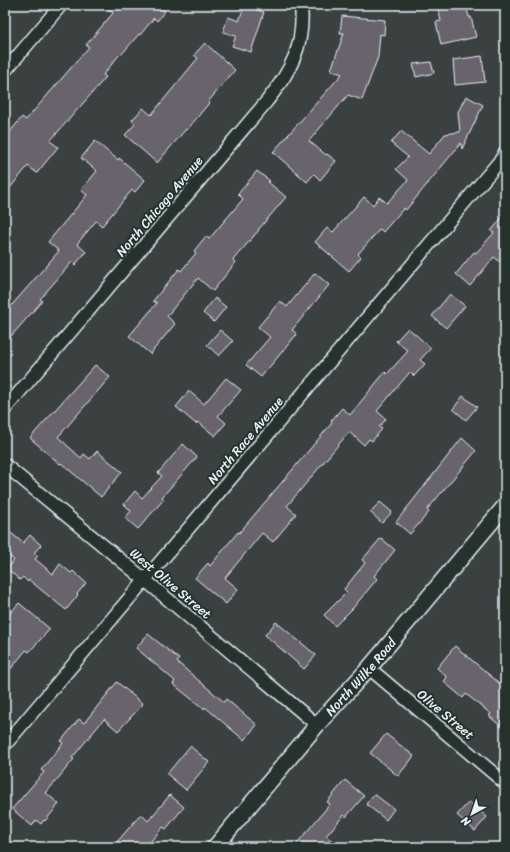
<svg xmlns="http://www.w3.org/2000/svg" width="510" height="852" font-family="Sriracha,sans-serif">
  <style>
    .building { fill: #69636e; stroke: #e8f1f8 }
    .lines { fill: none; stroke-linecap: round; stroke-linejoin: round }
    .minor-casing { stroke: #e8f1f8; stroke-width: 15 }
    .tertiary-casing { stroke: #e8f1f8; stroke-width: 18 }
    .minor { stroke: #26332d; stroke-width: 12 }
    .tertiary { stroke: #26332d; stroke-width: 15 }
    .labels { text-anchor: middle; stroke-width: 4; stroke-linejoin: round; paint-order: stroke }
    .street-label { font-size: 13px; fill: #e8f1f8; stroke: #26332d }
  </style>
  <rect width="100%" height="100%" fill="#3a4140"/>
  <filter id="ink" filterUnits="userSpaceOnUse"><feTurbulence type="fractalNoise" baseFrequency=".025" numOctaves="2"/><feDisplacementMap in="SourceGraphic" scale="8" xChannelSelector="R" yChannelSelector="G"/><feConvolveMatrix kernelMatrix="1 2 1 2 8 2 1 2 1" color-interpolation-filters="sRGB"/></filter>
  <g filter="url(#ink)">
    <path class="building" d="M 104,5 L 158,5 L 165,11 L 157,21 L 154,18 L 140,35 L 139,34 L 121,55 L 120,54 L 103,75 L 106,77 L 50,141 L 58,147 L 37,173 L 28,166 L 5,194 L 5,138 L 22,117 L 26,120 L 89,47 L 86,45 L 113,13 Z
      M 452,5 L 466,5 L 469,17 L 471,17 L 476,37 L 441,45 L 436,22 L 441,21 L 438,8 Z
      M 244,6 L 264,12 L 251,52 L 232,46 L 236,36 L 223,32 L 228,17 L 239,21 Z
      M 342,16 L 385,20 L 384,35 L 380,34 L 378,57 L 362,100 L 348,95 L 309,141 L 326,155 L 327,154 L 336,161 L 320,180 L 314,174 L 307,182 L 273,152 L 342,74 L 331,70 L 344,33 L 340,33 Z
      M 205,43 L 235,70 L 208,102 L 209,103 L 187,130 L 186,129 L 157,163 L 125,135 L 135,124 L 132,120 L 143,108 L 151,115 L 198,58 L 194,55 Z
      M 482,56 L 485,82 L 455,85 L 453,60 Z
      M 431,62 L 434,73 L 416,77 L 413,64 Z
      M 466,96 L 483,105 L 462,149 L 461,143 L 406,210 L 404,208 L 383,232 L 380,229 L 358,254 L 361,257 L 349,271 L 315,242 L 327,228 L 333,232 L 364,197 L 373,205 L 379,197 L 387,203 L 408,180 L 396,169 L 408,157 L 391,143 L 401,131 L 429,154 L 445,134 L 460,132 L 458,112 Z
      M 95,141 L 118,160 L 119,158 L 145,180 L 135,192 L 132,190 L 102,226 L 96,221 L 77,244 L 86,252 L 75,265 L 72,262 L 40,299 L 42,301 L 5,343 L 5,313 L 59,251 L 48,242 L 87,195 L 81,190 L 97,171 L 81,158 Z
      M 257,171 L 270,181 L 268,182 L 286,197 L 258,230 L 259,230 L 233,260 L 236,262 L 213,291 L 198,278 L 167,316 L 175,324 L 150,354 L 129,336 L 157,303 L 153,301 L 179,269 L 181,271 L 196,253 L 194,251 L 206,236 L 209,239 L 243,199 L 238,194 Z
      M 505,214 L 505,266 L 494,257 L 470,286 L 456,274 L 474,252 L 476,253 L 494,233 L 491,231 Z
      M 315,273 L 329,285 L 292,330 L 297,334 L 261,377 L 246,365 L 270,337 L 258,327 L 280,301 L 287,307 Z
      M 450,294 L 465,306 L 446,328 L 432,316 Z
      M 215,298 L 226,307 L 214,322 L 203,313 Z
      M 408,328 L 431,348 L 420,360 L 425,364 L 414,376 L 410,372 L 377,411 L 386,419 L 379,427 L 382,429 L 372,441 L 369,439 L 364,445 L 349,432 L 287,506 L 296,514 L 273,542 L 262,533 L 225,578 L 238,589 L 226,604 L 195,578 L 208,563 L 210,566 L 238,532 L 239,533 L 332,423 L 331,421 L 342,408 L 350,415 L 385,372 L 387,374 L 408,351 L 396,341 Z
      M 220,330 L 233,341 L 219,356 L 207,345 Z
      M 95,365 L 110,377 L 58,437 L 81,458 L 84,454 L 90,459 L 97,451 L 122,472 L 101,497 L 61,463 L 60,464 L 30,438 Z
      M 226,378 L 241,390 L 218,416 L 226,423 L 215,436 L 198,422 L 196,424 L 176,407 L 189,391 L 204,404 Z
      M 463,396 L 477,407 L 466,420 L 453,409 Z
      M 462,438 L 476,451 L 427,510 L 429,512 L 410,534 L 396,522 Z
      M 183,444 L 197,457 L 162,497 L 164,499 L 138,529 L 125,518 L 131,511 L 124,504 L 135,491 L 142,498 L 162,476 L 158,473 Z
      M 380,502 L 392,512 L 382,523 L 370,512 Z
      M 5,528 L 23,543 L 30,535 L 41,545 L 34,553 L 38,556 L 35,559 L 53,574 L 60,564 L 71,573 L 73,571 L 86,583 L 77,594 L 78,595 L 66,610 L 29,580 L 28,582 L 23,577 L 20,580 L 7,569 L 14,560 L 5,553 Z
      M 381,538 L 395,550 L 374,576 L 377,579 L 352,609 L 335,626 L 324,615 L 347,592 L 344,589 L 365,563 L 362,560 Z
      M 19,603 L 50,629 L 29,652 L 26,650 L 5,676 L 5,619 Z
      M 276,622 L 316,655 L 304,669 L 265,635 Z
      M 148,634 L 179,659 L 177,662 L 224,702 L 226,699 L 257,725 L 244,740 L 205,707 L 204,709 L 173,684 L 175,681 L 136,648 Z
      M 455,646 L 505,688 L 505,730 L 489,716 L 491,714 L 466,694 L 463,698 L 444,682 L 447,677 L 437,668 Z
      M 117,682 L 143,704 L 118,731 L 104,719 L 72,758 L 74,759 L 46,793 L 59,804 L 45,821 L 44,820 L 41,824 L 36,820 L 32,826 L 12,809 L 44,772 L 41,770 L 63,743 L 61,741 L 79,719 L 84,723 Z
      M 386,734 L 414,756 L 398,776 L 370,753 Z
      M 190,746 L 209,762 L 186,790 L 167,774 Z
      M 345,780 L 364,796 L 346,817 L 344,815 L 326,836 L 340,847 L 294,847 L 330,804 L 327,802 Z
      M 374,794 L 394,809 L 386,820 L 366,804 Z
      M 170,795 L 184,807 L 166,829 L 163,827 L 146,847 L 123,847 L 117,842 L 141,814 L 148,821 Z
      M 469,802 L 487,817 L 475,831 L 457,815 Z"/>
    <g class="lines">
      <defs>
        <path id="minor" d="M 5,71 L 61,5
          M 5,409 L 267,101 C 291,71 305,45 301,5
          M 5,465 L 145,580 L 317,725
          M 369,668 L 505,783
          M 5,745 L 493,169 L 503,157 L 505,152"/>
        <g id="tertiary">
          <path id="s1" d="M 215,847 L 317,725 L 369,668 L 505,506"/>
        </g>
      </defs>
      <use href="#minor" class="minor-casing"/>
      <use href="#tertiary" class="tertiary-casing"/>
      <use href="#minor" class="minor"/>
      <use href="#tertiary" class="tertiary"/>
    </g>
  </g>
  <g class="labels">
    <g class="street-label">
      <text transform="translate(159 206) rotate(-50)" y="5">North Chicago Avenue</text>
      <text transform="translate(245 440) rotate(-50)" y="5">North Race Avenue</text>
      <text transform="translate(171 583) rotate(40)" y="5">West Olive Street</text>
      <text dy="5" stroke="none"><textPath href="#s1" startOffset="224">North Wilke Road</textPath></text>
      <text transform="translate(446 714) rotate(40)" y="5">Olive Street</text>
    </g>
  </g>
  <rect width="510" height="852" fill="none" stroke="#26332d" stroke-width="20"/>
  <rect x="10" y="10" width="490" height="832" fill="none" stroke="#e8f1f8" stroke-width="1.5" filter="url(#ink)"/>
  <g transform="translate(472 814) rotate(220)" stroke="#26332d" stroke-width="3" paint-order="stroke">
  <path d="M0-3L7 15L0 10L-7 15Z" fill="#e8f1f8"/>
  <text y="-6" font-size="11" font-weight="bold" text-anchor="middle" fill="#e8f1f8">N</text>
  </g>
</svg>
